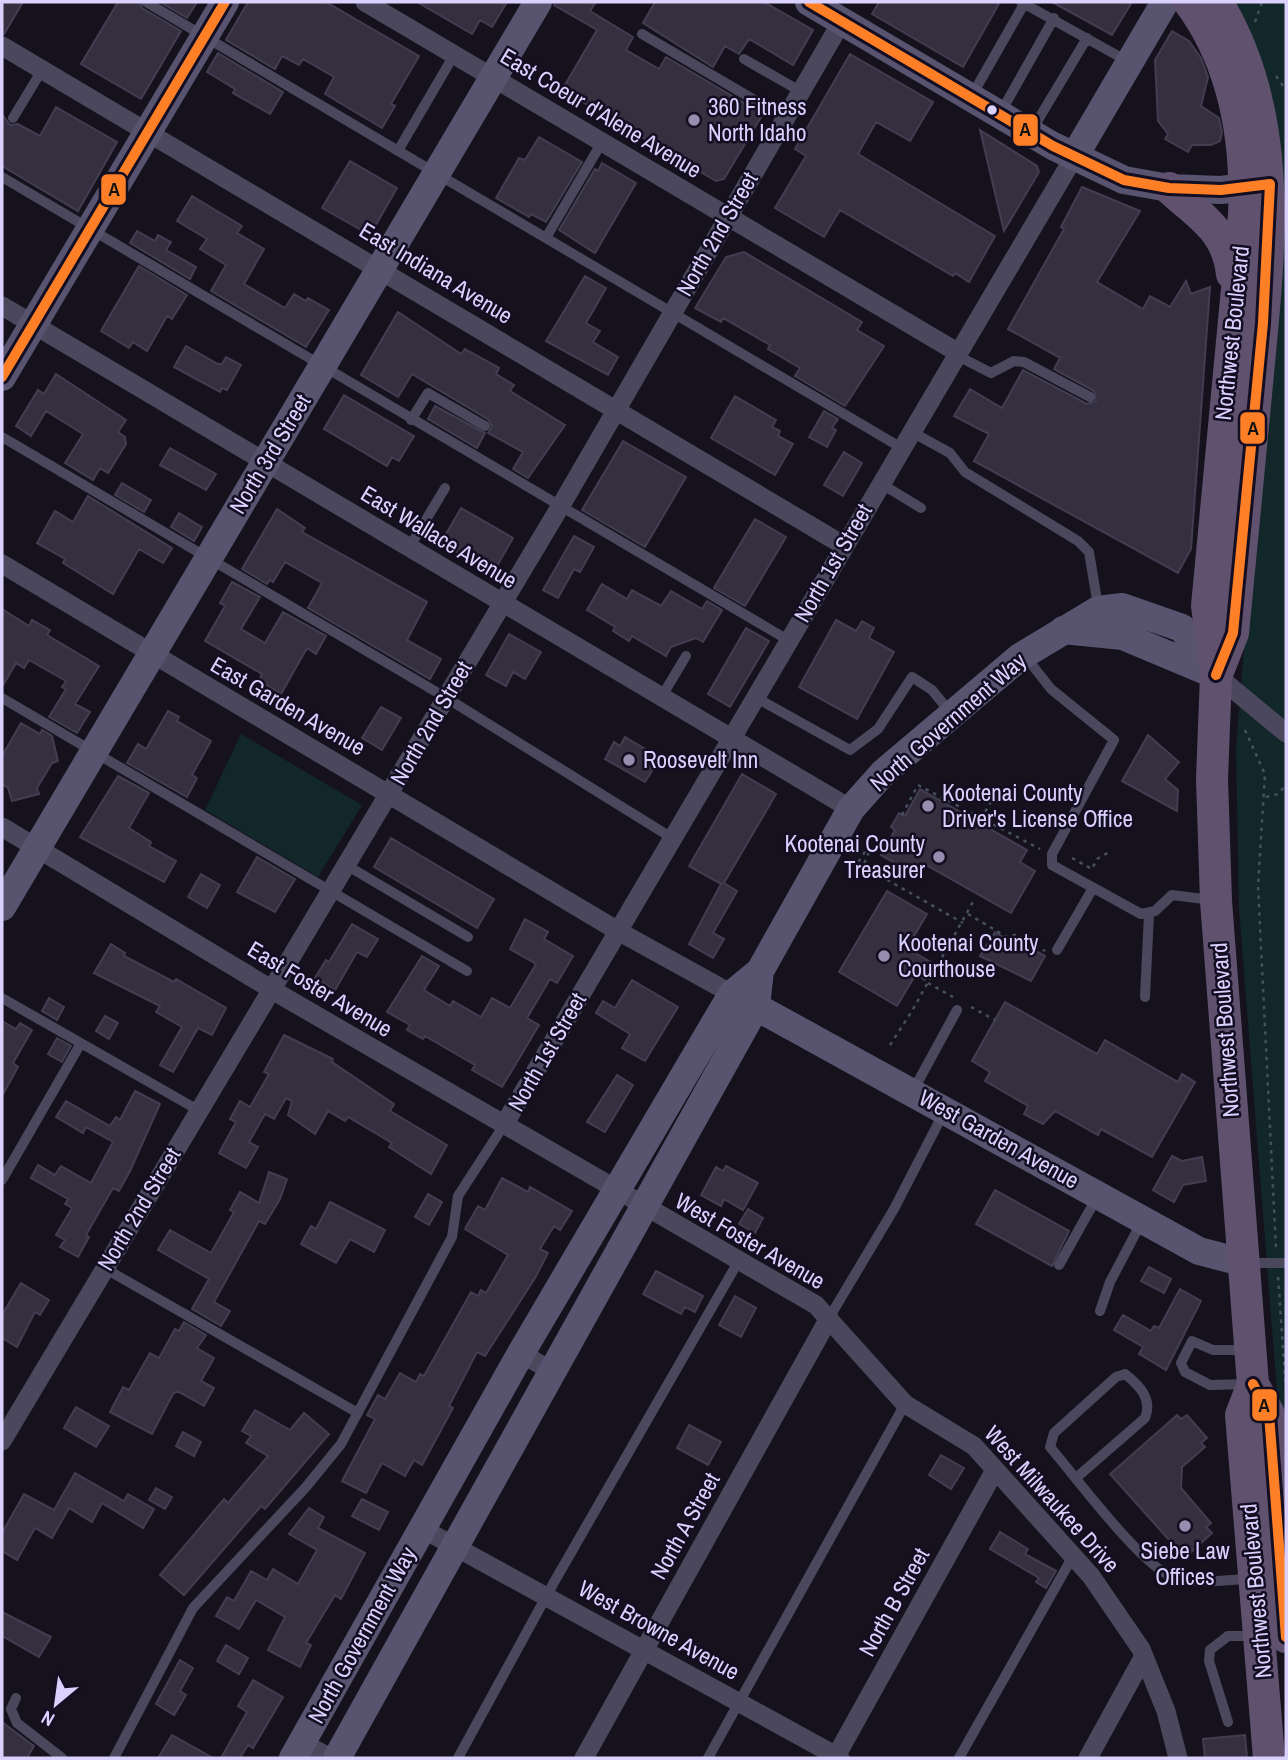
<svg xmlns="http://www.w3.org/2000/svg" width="1288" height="1760" font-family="'Archivo Narrow',sans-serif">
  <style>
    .green { fill: #12272a }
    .building { fill: #34303f; stroke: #433d51; stroke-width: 2 }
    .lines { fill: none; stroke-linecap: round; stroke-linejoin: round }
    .path { stroke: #46505e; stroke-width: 2.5; stroke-dasharray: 3.5 5; stroke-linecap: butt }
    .lane { stroke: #4b485e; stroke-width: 10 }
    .street { stroke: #4b485e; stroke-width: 19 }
    .secondary { stroke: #585470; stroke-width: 28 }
    .primary { stroke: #60526f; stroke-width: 32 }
    .bus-1-casing { stroke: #130e22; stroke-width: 16 }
    .bus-1 { stroke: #ff7f27; stroke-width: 10 }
    .bus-dot { fill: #dad1fe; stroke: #130e22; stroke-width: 2.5 }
    .poi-dot { fill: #958eaf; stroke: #130e22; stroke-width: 2.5 }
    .labels { text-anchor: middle; stroke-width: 5; stroke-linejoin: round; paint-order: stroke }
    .poi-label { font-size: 23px; fill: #dad1fe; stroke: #130e22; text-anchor: start }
    .street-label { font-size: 23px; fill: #dad1fe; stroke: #130e22 }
    .line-badge { stroke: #130e22; stroke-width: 2.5 }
    .pale-badge-label { font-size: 19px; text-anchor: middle; font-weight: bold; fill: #111 }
  </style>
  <rect width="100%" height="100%" fill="#15121d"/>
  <path class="green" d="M 1224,2 L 1286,2 L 1286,1506 L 1239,909 L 1236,749 L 1278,219 Z
    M 241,734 L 362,805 L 318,877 L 205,810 Z"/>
  <path class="building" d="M 2,2 L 23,2 L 4,34 L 2,34 Z
    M 118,2 L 139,2 L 142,8 L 181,31 L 141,99 L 81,64 Z
    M 160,2 L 197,2 L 187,18 Z
    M 248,2 L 326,2 L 419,56 L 391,104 L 395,106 L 382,128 L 325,94 L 334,77 L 303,59 L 299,65 L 282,56 L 275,69 L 226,40 Z
    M 417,2 L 507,2 L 492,27 L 480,20 L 472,34 Z
    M 555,2 L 596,2 L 590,11 L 633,37 L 626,50 L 659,69 L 666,57 L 763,114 L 724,179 L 716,181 L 562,90 L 597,30 L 554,5 Z
    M 655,2 L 764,2 L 813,30 L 793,65 L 749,39 L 739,54 L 725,46 L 713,67 L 643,23 Z
    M 879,2 L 1000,2 L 963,67 L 872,14 Z
    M 1052,2 L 1132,2 L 1112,35 Z
    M 1172,31 L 1189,41 L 1201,58 L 1208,77 L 1201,106 L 1219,118 L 1222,133 L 1220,141 L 1211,145 L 1192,145 L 1188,152 L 1165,139 L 1168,134 L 1158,121 L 1155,60 Z
    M 218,53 L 283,92 L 270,114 L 233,93 L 235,89 L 207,72 Z
    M 850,54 L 933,102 L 910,141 L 876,122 L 858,154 L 995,236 L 969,282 L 955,273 L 953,276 L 840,210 L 824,237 L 775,208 L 806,156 L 795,149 Z
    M 56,107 L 117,142 L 78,211 L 2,166 L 2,114 L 10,125 L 18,124 L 40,136 Z
    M 980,130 L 1037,166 L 1039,172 L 1004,231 Z
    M 539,137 L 582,162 L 546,222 L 531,214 L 529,217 L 496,198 L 519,158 L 525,160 Z
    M 350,161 L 397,188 L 370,235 L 322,208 Z
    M 602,163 L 636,183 L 595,253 L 559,230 L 595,169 L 598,171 Z
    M 1082,187 L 1140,211 L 1097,282 L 1143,309 L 1150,296 L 1170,307 L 1186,281 L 1191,294 L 1210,287 L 1191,549 L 1178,573 L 974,461 L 989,434 L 954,416 L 970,389 L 1002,408 L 1023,370 L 1087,404 L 1096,401 L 1094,391 L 1054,369 L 1060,358 L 1008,329 L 1064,229 L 1061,227 Z
    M 192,196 L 242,226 L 237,233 L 264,249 L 244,284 L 285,308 L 294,294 L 306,301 L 308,298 L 329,310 L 306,347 L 211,291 L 226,265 L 200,249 L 207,239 L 177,221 Z
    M 137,231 L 155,241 L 158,235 L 171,242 L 166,250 L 196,267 L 190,279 L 130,243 Z
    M 744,252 L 862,322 L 857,330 L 884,346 L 845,406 L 795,376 L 800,368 L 768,349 L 770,345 L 723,318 L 721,322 L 695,308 L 726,257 Z
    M 139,266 L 187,295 L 172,319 L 167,316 L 147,351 L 133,342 L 129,348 L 101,331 Z
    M 585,276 L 606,288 L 586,323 L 600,331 L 593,342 L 618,357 L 608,375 L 546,341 Z
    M 398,312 L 461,354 L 465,349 L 499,368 L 496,374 L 514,385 L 510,391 L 565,425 L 528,478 L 513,469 L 523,452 L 488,433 L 492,427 L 489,420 L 412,374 L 398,397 L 361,375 Z
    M 186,346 L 218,364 L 222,364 L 226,357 L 241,365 L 227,390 L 222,388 L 220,392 L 174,367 Z
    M 56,374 L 126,420 L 118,432 L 125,437 L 126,444 L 108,473 L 100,468 L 93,480 L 65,463 L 83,434 L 46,411 L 31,436 L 16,426 L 38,390 L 44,394 Z
    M 344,395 L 414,436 L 399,461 L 392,457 L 387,466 L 324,429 Z
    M 735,396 L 776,420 L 772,427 L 780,431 L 778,436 L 793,444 L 775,475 L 711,438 Z
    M 435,406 L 485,433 L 477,448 L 428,419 Z
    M 824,411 L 838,419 L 832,428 L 836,430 L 827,447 L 809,437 Z
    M 623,441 L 686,477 L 645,547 L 582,510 Z
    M 170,448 L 216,474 L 206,490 L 160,465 Z
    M 844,452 L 862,463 L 843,496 L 824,485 Z
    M 122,483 L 151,500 L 144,512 L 115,495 Z
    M 88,496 L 172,548 L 163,563 L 139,549 L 113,594 L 63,563 L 65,559 L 37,543 L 55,511 L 73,522 Z
    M 461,508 L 513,538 L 493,573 L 441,543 Z
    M 277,509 L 305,528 L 302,532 L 427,602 L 407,640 L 441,659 L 430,679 L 308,608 L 322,583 L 285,562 L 273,582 L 270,580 L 267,584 L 242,569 Z
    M 179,513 L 202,527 L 194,541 L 171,527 Z
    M 755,519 L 786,537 L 745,606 L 714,588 Z
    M 574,536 L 594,547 L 580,572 L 574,569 L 558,598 L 543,590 Z
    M 232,582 L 260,597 L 241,629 L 265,643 L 283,612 L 326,636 L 316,654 L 307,648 L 281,694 L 259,680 L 262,674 L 205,641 L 225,606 L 220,603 Z
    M 602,584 L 627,599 L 632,590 L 661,606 L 671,591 L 702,609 L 707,601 L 722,610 L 703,642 L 696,638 L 671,647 L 666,656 L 632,636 L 629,641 L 613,631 L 615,627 L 587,610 Z
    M 2,609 L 29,626 L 32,620 L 50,630 L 47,635 L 99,666 L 75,704 L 90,712 L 77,733 L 49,717 L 66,689 L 62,687 L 66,681 L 29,660 L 24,668 L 16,663 L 2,687 Z
    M 836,620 L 856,631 L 862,621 L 874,628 L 869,638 L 894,652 L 857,719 L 799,687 Z
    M 746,628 L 769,641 L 730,707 L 708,694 Z
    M 509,634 L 541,652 L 525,679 L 513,672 L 506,686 L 486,675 Z
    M 381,707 L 401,718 L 382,750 L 362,738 Z
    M 168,711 L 179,717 L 177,721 L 211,741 L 192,775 L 197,778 L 187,797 L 127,763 L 138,744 L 146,749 Z
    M 21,723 L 40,734 L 42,730 L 52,736 L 58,761 L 52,763 L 37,788 L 39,794 L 12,801 L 8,788 L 2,784 L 2,756 Z
    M 1148,735 L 1179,762 L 1165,779 L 1178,790 L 1177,811 L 1122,781 Z
    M 625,737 L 654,754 L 649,762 L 655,766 L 645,782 L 605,759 L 614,742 L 620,746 Z
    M 742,774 L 776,794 L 724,883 L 737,891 L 713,933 L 724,939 L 713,958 L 689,944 L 721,884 L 689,866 Z
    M 118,776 L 149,793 L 129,828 L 151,842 L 149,846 L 176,861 L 164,882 L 80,837 Z
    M 920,789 L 1027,850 L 1020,862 L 1035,871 L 1011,913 L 926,865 L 920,877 L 881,855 L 895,830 L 891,827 L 899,813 L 905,816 Z
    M 391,838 L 494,899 L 477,928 L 374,867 Z
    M 257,857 L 295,879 L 275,912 L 237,892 Z
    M 201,874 L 220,885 L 207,908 L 188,897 Z
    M 887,891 L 927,914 L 907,948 L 934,964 L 925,980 L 916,974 L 897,1006 L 839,972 Z
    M 525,919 L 548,932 L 544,939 L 573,956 L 557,983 L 550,979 L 527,1018 L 539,1025 L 502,1087 L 472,1070 L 475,1065 L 425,1036 L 423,1039 L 407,1030 L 410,1025 L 387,1012 L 422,956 L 439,966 L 424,990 L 450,1006 L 453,1001 L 481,1017 L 492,998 L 510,1008 L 536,964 L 510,949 Z
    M 352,924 L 378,939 L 367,957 L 357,952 L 335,990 L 315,978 L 326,960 L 329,962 Z
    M 995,932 L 1008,940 L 1010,937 L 1045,956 L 1031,981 L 980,956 Z
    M 111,944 L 125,953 L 124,956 L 174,982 L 176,979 L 226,1008 L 212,1035 L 198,1028 L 173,1072 L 160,1065 L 182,1027 L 156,1012 L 160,1006 L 94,973 Z
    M 632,980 L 678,1007 L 645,1061 L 622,1048 L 630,1034 L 596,1013 L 603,1001 L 615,1008 Z
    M 49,998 L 64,1007 L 57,1020 L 42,1011 Z
    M 1005,1002 L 1097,1054 L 1105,1040 L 1178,1082 L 1182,1074 L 1195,1082 L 1152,1157 L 1101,1129 L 1098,1135 L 1055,1111 L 1043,1124 L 1024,1114 L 1028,1106 L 985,1081 L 990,1072 L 972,1061 Z
    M 105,1016 L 118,1023 L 109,1039 L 96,1031 Z
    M 2,1021 L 16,1029 L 20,1023 L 32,1030 L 13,1063 L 18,1067 L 2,1096 Z
    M 284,1035 L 333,1059 L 332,1062 L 394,1104 L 390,1111 L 447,1145 L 431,1174 L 389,1147 L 392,1143 L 348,1117 L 345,1121 L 328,1111 L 315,1134 L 288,1115 L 292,1101 L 286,1098 L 274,1119 L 265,1114 L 249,1142 L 258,1147 L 246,1168 L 219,1153 L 236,1122 L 230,1119 L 240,1101 L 250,1107 L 269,1074 L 264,1072 Z
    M 57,1038 L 71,1046 L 62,1062 L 48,1054 Z
    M 617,1075 L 633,1085 L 605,1132 L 587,1122 Z
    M 135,1091 L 160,1104 L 130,1171 L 119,1191 L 113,1188 L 86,1235 L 89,1237 L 78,1257 L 60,1247 L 65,1240 L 56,1235 L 72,1208 L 65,1204 L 68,1199 L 31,1178 L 38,1165 L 55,1175 L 61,1166 L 91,1183 L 113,1142 L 86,1127 L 83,1133 L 56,1117 L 66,1101 L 110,1126 L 116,1117 L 120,1120 Z
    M 1172,1156 L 1182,1161 L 1202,1157 L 1206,1181 L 1183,1185 L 1174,1202 L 1153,1190 Z
    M 726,1166 L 758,1183 L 743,1210 L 724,1199 L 721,1206 L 701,1195 L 716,1167 L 723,1171 Z
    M 269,1172 L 287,1179 L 280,1199 L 265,1224 L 259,1221 L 214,1302 L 230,1311 L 221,1326 L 192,1309 L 209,1279 L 158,1250 L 170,1230 L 211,1253 L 234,1212 L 230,1210 L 240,1192 L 259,1203 Z
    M 502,1178 L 528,1192 L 530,1187 L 572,1211 L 560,1230 L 554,1226 L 540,1249 L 548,1253 L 535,1278 L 485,1356 L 477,1352 L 449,1406 L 453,1408 L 422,1465 L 414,1460 L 405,1476 L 382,1463 L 366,1493 L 342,1481 L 375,1419 L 367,1415 L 378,1395 L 385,1399 L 400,1373 L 416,1382 L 420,1374 L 424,1376 L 471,1292 L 478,1296 L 481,1290 L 486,1293 L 508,1255 L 465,1229 L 478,1206 L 485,1210 Z
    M 995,1190 L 1069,1231 L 1052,1266 L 976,1224 Z
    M 428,1194 L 442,1202 L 429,1225 L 415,1217 Z
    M 330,1202 L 385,1230 L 374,1252 L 350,1239 L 336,1263 L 301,1244 L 311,1226 L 316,1229 Z
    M 748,1209 L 763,1218 L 755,1233 L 739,1224 Z
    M 1149,1267 L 1171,1279 L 1164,1293 L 1141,1281 Z
    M 656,1271 L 703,1296 L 695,1312 L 685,1307 L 681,1314 L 643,1294 Z
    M 21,1283 L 49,1300 L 40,1315 L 35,1312 L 17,1347 L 2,1338 L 2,1315 Z
    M 1180,1289 L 1201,1301 L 1166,1370 L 1139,1354 L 1143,1347 L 1114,1330 L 1123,1315 L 1151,1331 L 1154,1326 L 1159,1328 Z
    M 735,1296 L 756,1308 L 741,1337 L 719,1325 Z
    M 184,1322 L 206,1335 L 197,1348 L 214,1358 L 201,1381 L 214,1388 L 204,1406 L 177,1391 L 173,1394 L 152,1434 L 110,1412 L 123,1387 L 129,1390 L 150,1353 L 159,1358 L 175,1329 L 179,1331 Z
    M 76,1407 L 109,1426 L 96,1447 L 64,1428 Z
    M 255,1410 L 290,1430 L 304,1413 L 329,1434 L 265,1509 L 261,1506 L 184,1595 L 160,1575 L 224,1499 L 228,1503 L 268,1456 L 246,1443 L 251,1436 L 242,1431 Z
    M 1177,1415 L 1181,1419 L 1187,1415 L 1207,1438 L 1201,1443 L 1205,1447 L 1182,1467 L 1181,1488 L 1211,1523 L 1206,1527 L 1212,1533 L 1189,1554 L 1183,1547 L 1179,1551 L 1110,1474 Z
    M 689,1425 L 721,1442 L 708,1465 L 677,1448 Z
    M 183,1432 L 201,1442 L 194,1456 L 176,1446 Z
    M 941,1455 L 964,1468 L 951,1489 L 929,1475 Z
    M 75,1473 L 124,1501 L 128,1494 L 154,1509 L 143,1528 L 102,1503 L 92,1522 L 69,1508 L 52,1538 L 35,1528 L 17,1560 L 2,1551 L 2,1533 L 24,1494 L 54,1510 Z
    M 156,1488 L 172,1497 L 165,1509 L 149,1500 Z
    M 362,1499 L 388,1512 L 379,1530 L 352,1516 Z
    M 309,1508 L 324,1517 L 318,1528 L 365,1553 L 341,1599 L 335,1595 L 306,1643 L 311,1645 L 300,1667 L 268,1650 L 285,1617 L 256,1600 L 239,1629 L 216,1616 L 227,1597 L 234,1601 L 251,1571 L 267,1580 L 273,1569 L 298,1584 L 317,1550 L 289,1534 Z
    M 1000,1532 L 1028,1549 L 1025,1554 L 1056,1571 L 1046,1588 L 1036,1582 L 1039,1578 L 990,1549 Z
    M 2,1612 L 51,1637 L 39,1657 L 2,1636 Z
    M 226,1645 L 248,1658 L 239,1674 L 217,1661 Z
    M 180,1660 L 193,1668 L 180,1691 L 186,1695 L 174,1715 L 156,1704 Z
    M 253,1680 L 283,1697 L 253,1748 L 248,1745 L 240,1758 L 221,1758 L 247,1712 L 238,1706 Z
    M 2,1722 L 34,1746 L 27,1758 L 2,1758 Z
    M 172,1735 L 213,1758 L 158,1758 Z
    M 1245,1735 L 1247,1758 L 1205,1758 L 1203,1739 Z"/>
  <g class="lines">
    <path class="path" d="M 1255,22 L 1262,2
      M 1276,76 L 1286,90
      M 1245,730 L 1265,774 L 1258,886 L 1276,1249
      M 1266,797 L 1278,794 L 1286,785
      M 902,815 L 918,785 L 1040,849
      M 981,819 L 996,793
      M 1072,858 L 1092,869 L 1097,859 L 1111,851
      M 852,861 L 857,864 L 868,847 L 871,848 L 863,866 L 963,923
      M 968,914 L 1007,937 L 1015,935 L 1045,951
      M 928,983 L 953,997
      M 971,1007 L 995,1020
      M 890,1045 L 912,1011 L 974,900
      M 1278,1277 L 1286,1390"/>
    <path class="lane" d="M 146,2 L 900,447
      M 1021,2 L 1129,62
      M 642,34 L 785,118
      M 744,59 L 800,91
      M 971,97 L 1024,4
      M 1001,112 L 1054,18
      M 13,118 L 42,70
      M 1032,130 L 1087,38
      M 399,149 L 454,55
      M 2,177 L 788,640
      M 547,236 L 602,142
      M 956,355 L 991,373 L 1014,361 L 1024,362 L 1090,397
      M 411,420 L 428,393 L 485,426
      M 910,431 L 950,453 L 965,472 L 1078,541 L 1089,552 L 1098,606
      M 2,437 L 445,697 L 672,838
      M 880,483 L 921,508
      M 409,548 L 445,488
      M 1025,656 L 1051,689 L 1114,740 L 1052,854 L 1052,865 L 1141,914 L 1155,911 L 1172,895 L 1212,900
      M 662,696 L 686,656
      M 755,697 L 850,750 L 878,729 L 912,677 L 932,690 L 950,712
      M 2,698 L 467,971
      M 346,865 L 468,937
      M 1057,950 L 1093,888
      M 1145,997 L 1149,914
      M 2,998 L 198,1110
      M 914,1089 L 957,1010
      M 2,1180 L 81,1043
      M 1248,1263 L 1286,1263
      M 1059,1265 L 1096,1199
      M 104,1268 L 358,1413
      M 1100,1311 L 1110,1282 L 1141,1223
      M 829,1318 L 894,1209 L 943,1114
      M 1248,1350 L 1213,1350 L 1192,1341 L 1181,1363 L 1185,1372 L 1210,1385 L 1249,1384
      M 1076,1478 L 1145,1418 C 1153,1399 1139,1385 1125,1374 L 1116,1377 L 1054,1433 L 1050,1447 C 1075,1476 1141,1565 1171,1576 C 1194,1586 1226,1579 1251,1579
      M 16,1698 L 11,1709 L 17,1723 L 62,1758
      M 1228,1722 L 1209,1661 L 1210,1650 L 1228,1636 L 1255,1636
      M 114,1758 L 193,1608 L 306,1487 L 341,1444 L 452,1237 L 458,1196 L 504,1125
      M 458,1758 L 553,1584 L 738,1262
      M 708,1758 L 905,1404
      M 959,1758 L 1073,1556"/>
    <path class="street" d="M 365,2 L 957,352
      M 2,46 L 843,545
      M 2,306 L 851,809
      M 2,564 L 618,931 L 732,994
      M 1216,675 L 1286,733
      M 2,827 L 286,998 L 816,1305 L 905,1404 L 974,1446 L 1091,1576 L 1141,1649 L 1166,1711 L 1178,1758
      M 504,1125 L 1074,157
      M 521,1353 L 551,1371
      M 2,1441 L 560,507 L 842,21
      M 421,1528 L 840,1758
      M 302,1743 L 331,1758
      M 584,1758 L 829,1318
      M 835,1758 L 995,1470
      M 1088,1758 L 1144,1656"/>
    <path class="secondary" d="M 809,2 L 1053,146 L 1124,180 L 1169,188 L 1221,190 L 1265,185
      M 1074,157 L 1165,2
      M 2,377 L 225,2
      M 1063,630 L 1123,636 L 1216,675
      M 2,907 L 538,2
      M 740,998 L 1199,1251 L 1245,1263
      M 293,1758 L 521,1353 L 732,994 L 760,971 L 851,809 L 883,773 L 1020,657 L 1098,610 L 1122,607 L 1182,628 L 1216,675
      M 337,1758 L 756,1006 L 760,971"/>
    <path class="primary" d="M 1189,2 C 1235,64 1247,139 1244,215 L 1207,606 L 1216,675 L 1212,779 L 1216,901 L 1253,1384 L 1241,1415 L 1269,1758
      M 1169,188 C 1199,216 1227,229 1232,274
      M 1217,674 L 1233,633 C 1241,550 1249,467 1257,384 C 1269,255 1288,118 1217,2
      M 1253,1384 L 1269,1414 L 1286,1637"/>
    <defs>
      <path id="bus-1" d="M 809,2 L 1053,146 L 1124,180 L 1169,188 L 1221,190 L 1270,184 L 1263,323 L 1233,633 L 1216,675
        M 2,377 L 225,2
        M 1253,1384 L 1269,1414 L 1286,1637"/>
    </defs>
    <use href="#bus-1" class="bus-1-casing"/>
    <use href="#bus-1" class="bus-1"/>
  </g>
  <circle class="bus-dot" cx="992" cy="110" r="6"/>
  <g class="poi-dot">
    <circle cx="694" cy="120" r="7"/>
    <circle cx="629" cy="760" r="7"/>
    <circle cx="928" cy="806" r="7"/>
    <circle cx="939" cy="857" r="7"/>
    <circle cx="884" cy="956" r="7"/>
    <circle cx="1185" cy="1526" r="7"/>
  </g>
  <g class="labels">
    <g class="poi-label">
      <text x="708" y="115">360 Fitness<tspan x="708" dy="26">North Idaho</tspan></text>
      <text x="643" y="768">Roosevelt Inn</text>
      <text x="942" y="801">Kootenai County<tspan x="942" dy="26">Driver's License Office</tspan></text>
      <text x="925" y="852" text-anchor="end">Kootenai County<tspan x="925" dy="26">Treasurer</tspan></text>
      <text x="898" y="951">Kootenai County<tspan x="898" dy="26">Courthouse</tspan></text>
      <text x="1185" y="1559" text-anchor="middle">Siebe Law<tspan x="1185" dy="26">Offices</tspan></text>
    </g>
    <g class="street-label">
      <text transform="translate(601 113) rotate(31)" y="8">East Coeur d'Alene Avenue</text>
      <text transform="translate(717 234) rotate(-60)" y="8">North 2nd Street</text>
      <text transform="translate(436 273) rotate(31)" y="8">East Indiana Avenue</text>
      <text transform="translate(1232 333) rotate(-84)" y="8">Northwest Boulevard</text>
      <text transform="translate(270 454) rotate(-59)" y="8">North 3rd Street</text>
      <text transform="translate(439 537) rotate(31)" y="8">East Wallace Avenue</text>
      <text transform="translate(833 563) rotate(-60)" y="8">North 1st Street</text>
      <text transform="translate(288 706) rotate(30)" y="8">East Garden Avenue</text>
      <text transform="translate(948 722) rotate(-41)" y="8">North Government Way</text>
      <text transform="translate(431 723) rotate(-60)" y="8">North 2nd Street</text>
      <text transform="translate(320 989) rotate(31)" y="8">East Foster Avenue</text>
      <text transform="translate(1225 1030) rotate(-94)" y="8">Northwest Boulevard</text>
      <text transform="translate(547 1052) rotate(-60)" y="8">North 1st Street</text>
      <text transform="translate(999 1139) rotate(29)" y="8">West Garden Avenue</text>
      <text transform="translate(139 1209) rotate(-59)" y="8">North 2nd Street</text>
      <text transform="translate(750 1241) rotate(30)" y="8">West Foster Avenue</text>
      <text transform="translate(1052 1499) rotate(48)" y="8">West Milwaukee Drive</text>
      <text transform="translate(685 1526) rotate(-61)" y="8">North A Street</text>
      <text transform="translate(1256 1591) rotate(-95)" y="8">Northwest Boulevard</text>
      <text transform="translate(894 1602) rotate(-61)" y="8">North B Street</text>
      <text transform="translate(659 1630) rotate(29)" y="8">West Browne Avenue</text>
      <text transform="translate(362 1635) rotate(-61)" y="8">North Government Way</text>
    </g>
  </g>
  <g class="line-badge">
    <rect x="1012" y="113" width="27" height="34" rx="7" fill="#ff7f27"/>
    <rect x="100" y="173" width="27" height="33" rx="7" fill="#ff7f27"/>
    <rect x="1239" y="411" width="27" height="34" rx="7" fill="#ff7f27"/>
    <rect x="1251" y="1388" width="27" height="34" rx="7" fill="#ff7f27"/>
  </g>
  <g class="pale-badge-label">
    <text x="1025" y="136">A</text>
    <text x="114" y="196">A</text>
    <text x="1253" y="435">A</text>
    <text x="1264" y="1412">A</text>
  </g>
  <rect width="1288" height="1760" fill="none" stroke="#dad1fe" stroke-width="7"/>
  <g transform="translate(56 1704) rotate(209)" stroke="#130e22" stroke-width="5" paint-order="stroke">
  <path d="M0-5L12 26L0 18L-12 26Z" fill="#dad1fe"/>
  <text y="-10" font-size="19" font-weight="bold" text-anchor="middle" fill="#dad1fe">N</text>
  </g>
</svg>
